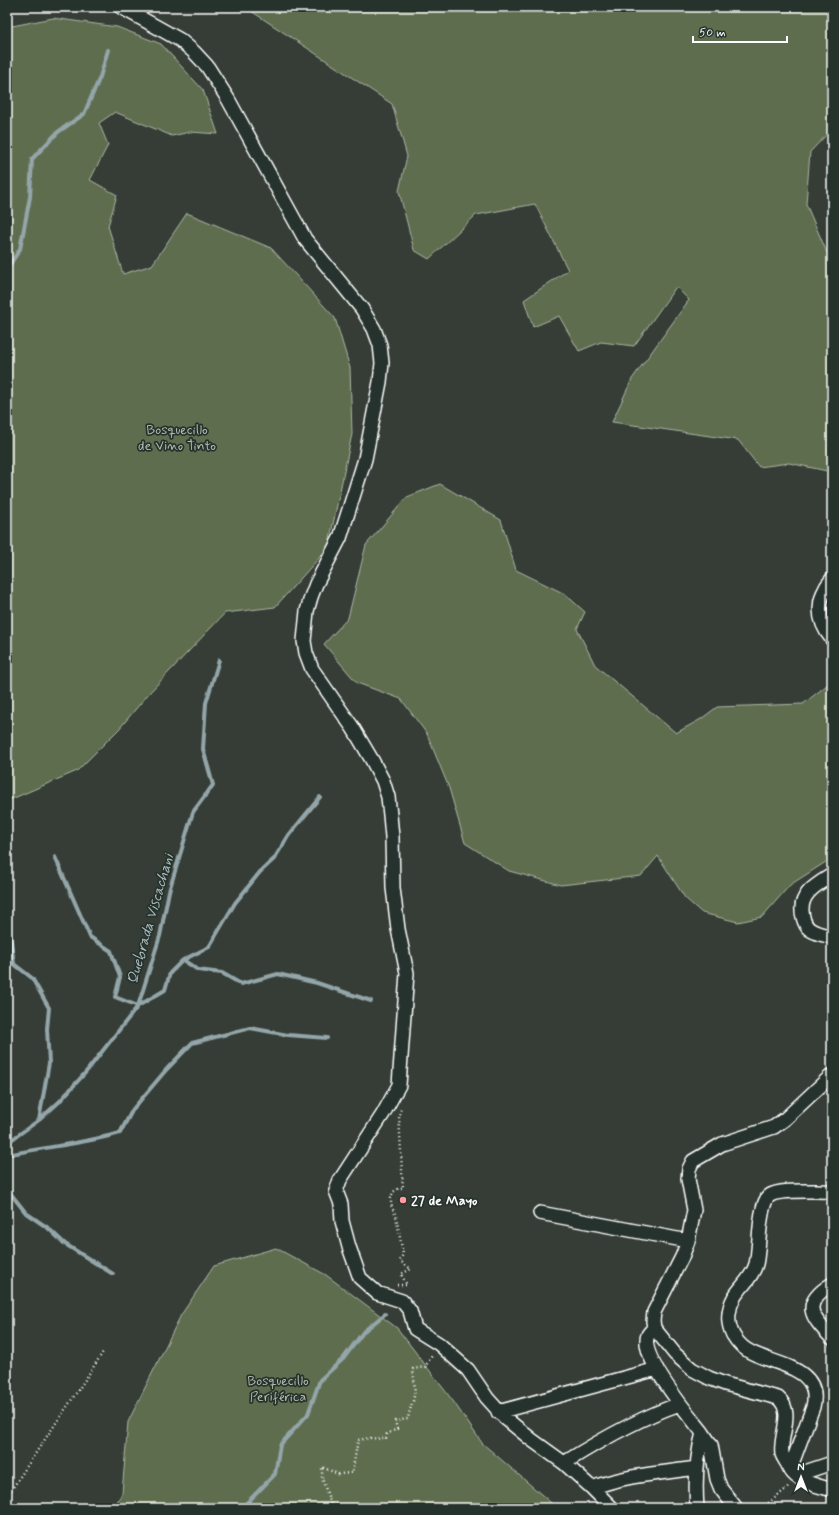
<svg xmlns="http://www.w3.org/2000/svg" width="839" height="1515" font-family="Mynerve,sans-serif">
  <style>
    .green { fill: #5f6d4f; stroke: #afb6a7 }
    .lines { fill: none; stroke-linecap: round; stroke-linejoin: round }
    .stream { stroke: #94a6aa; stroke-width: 4 }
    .street-casing { stroke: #fff; stroke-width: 16 }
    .path { stroke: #fff; stroke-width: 2.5; stroke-dasharray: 1 3; stroke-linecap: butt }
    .street { stroke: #26332d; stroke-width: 13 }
    .poi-dot { fill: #ff9aa2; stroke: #26332d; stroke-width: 1.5 }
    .labels { text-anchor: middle; stroke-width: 3.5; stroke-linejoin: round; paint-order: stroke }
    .park-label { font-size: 14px; fill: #b7bdb0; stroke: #26332d }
    .poi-label { font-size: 14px; font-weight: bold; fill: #fff; stroke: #26332d; text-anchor: start }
    .water-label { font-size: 15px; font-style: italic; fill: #aebcc0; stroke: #26332d }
  </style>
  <rect width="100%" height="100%" fill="#353d36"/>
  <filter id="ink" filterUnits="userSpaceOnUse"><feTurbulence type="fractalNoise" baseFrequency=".025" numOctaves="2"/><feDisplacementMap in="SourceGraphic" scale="8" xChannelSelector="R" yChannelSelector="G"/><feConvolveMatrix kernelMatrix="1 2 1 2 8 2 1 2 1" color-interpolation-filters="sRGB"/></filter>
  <g filter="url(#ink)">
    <path class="green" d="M 245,7 L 832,7 L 832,129 L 810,152 L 806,204 L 832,264 L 832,472 L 789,463 L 759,467 L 738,440 L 612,422 L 632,379 L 689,300 L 676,287 L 634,346 L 601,342 L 579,351 L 559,316 L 533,327 L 524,300 L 568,270 L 535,204 L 476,215 L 429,259 L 414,250 L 399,191 L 407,156 L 392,104 Z
      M 53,18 L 117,27 L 161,44 L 203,90 L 218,134 L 190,132 L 172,136 L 115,112 L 99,123 L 108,145 L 90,180 L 117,195 L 108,226 L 123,274 L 152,265 L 187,213 L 271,248 L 335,318 L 350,368 L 352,434 L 328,548 L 275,607 L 225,613 L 150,692 L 119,729 L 77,771 L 7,801 L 7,27 Z
      M 440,484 L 501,520 L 516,570 L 565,594 L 585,612 L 577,629 L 595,665 L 676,733 L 701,719 L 717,707 L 803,704 L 832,681 L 832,858 L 790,885 L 762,917 L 738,922 L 702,913 L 685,898 L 658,856 L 641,876 L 561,885 L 509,871 L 465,843 L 449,788 L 427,734 L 401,699 L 357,683 L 324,644 L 348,618 L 366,545 L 407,497 Z
      M 276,1248 L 326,1275 L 397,1328 L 453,1401 L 482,1443 L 557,1508 L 114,1508 L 122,1493 L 128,1422 L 181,1315 L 214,1266 Z"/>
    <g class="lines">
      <path class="stream" d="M 7,269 L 20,249 L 30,197 L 32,159 L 58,132 L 84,114 L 100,77 L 108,50
        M 55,857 L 90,937 L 111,951 L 120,977 L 115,997 L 138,1006 L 165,990 L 170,973 L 183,960 L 209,947 L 235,903 L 260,872 L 274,859 L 289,835 L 320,797
        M 10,934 L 14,964 L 32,978 L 49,1008 L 47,1029 L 49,1063 L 39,1120
        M 183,960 L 198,970 L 222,973 L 241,984 L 278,974 L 317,983 L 371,1001
        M 7,1143 L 39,1120 L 59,1102 L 86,1072 L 138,1006 L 160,936 L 169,891 L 193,812 L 213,785 L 203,749 L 206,703 L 219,660
        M 7,1155 C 44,1147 82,1144 120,1133 L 133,1109 L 166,1070 L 192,1043 L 250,1028 L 288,1035 L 327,1038
        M 7,1189 L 26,1213 L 48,1228 L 65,1244 L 113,1274
        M 242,1508 L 275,1474 L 280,1445 L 308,1414 L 320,1380 L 343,1359 L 364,1331 L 385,1314"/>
      <defs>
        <path id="street" d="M 121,7 L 180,40 L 194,52 L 207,66 L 228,99 L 305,239 L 362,309 L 374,329 L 380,345 L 382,363 L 380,382 L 365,459 L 340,538 L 316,584 L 311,597 L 307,611 L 304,641 L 306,653 L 312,669 L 353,728 L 372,760 L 383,781 L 388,797 L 390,815 L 392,837 L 393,888 L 398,929 L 407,973 L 399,1085 L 383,1114 L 340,1180 L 336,1191 L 341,1204 L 342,1221 L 349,1247 L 360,1278 L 377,1293 L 402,1301 L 410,1311 L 415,1329 L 439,1344 L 468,1370 L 487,1398 L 505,1418 L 532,1440 L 564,1463 L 592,1488 L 612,1508
          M 832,579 C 816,598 816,620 832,639
          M 832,875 C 816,885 797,895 803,917 C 804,922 807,928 811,930 C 817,934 825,935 832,937
          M 832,1075 L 785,1119 L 774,1127 L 722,1144 L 693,1161 L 689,1169 L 688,1179 L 694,1210 L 688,1241 L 682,1257 L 654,1312 L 653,1321 L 654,1328 L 675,1354 L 692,1369 L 709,1378 L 725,1384 L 778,1398 C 795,1412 779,1436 782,1454 C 783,1458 786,1461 788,1465 C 790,1470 795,1476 800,1479 C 809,1484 822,1487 832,1490
          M 540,1213 L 688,1241
          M 832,1284 C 801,1303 810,1316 832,1338
          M 654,1328 C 652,1330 649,1333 648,1335 C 638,1356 690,1416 703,1433 C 696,1458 695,1482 697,1508
          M 498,1412 L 657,1369
          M 703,1433 L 711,1445 L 717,1479 L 721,1489 L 736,1508
          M 564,1463 C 599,1441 641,1417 680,1404
          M 790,1469 L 813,1407 C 823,1365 770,1365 747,1350 C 742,1347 736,1340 733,1335 C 730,1329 728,1321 729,1314 C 731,1290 750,1285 756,1264 C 760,1249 758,1206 769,1196 C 779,1188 818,1192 832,1191
          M 796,1475 L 832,1463
          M 592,1488 C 626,1475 662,1473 697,1468"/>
      </defs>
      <use href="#street" class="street-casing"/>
      <path class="path" d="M 397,1285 L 407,1285 L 401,1274 L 411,1269 L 400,1261 L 403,1254 L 396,1216 L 391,1205 L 391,1198 L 393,1192 L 399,1188 L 403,1188 L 399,1116 L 401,1109
        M 7,1497 C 38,1448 72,1401 103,1352
        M 292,1508 L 292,1507 L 296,1508
        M 332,1508 L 322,1478 L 322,1467 L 338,1474 L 352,1473 L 358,1440 L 370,1438 L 386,1439 L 387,1434 L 397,1429 L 395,1421 L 408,1419 C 409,1412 411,1407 413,1401 C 416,1390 414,1379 413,1369 L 425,1367 L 433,1354
        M 762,1508 L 790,1486"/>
      <use href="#street" class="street"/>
    </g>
  </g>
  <circle class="poi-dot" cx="403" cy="1200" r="4"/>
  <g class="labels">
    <g class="park-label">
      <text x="177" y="434">Bosquecillo<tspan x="177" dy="16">de Vino Tinto</tspan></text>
      <text x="278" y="1385">Bosquecillo<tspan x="278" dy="16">Periférica</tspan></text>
    </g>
    <g class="poi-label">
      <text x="411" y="1205">27 de Mayo</text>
    </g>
    <g class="water-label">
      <text transform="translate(150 919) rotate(-74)" y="5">Quebrada Viscachani</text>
    </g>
  </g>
  <rect width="839" height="1515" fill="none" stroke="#26332d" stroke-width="24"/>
  <rect x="12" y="12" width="815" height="1491" fill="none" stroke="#fff" stroke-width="1.5" filter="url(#ink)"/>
  <g transform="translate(801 1477)" stroke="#26332d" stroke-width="3" paint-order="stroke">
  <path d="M0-3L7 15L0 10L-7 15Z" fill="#ffffff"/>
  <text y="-6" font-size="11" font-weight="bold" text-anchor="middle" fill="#ffffff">N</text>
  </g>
  <path d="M693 36v6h94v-6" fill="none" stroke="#ffffff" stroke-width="2"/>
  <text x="699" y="36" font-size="12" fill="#ffffff" stroke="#26332d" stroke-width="3" paint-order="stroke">50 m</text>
</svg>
